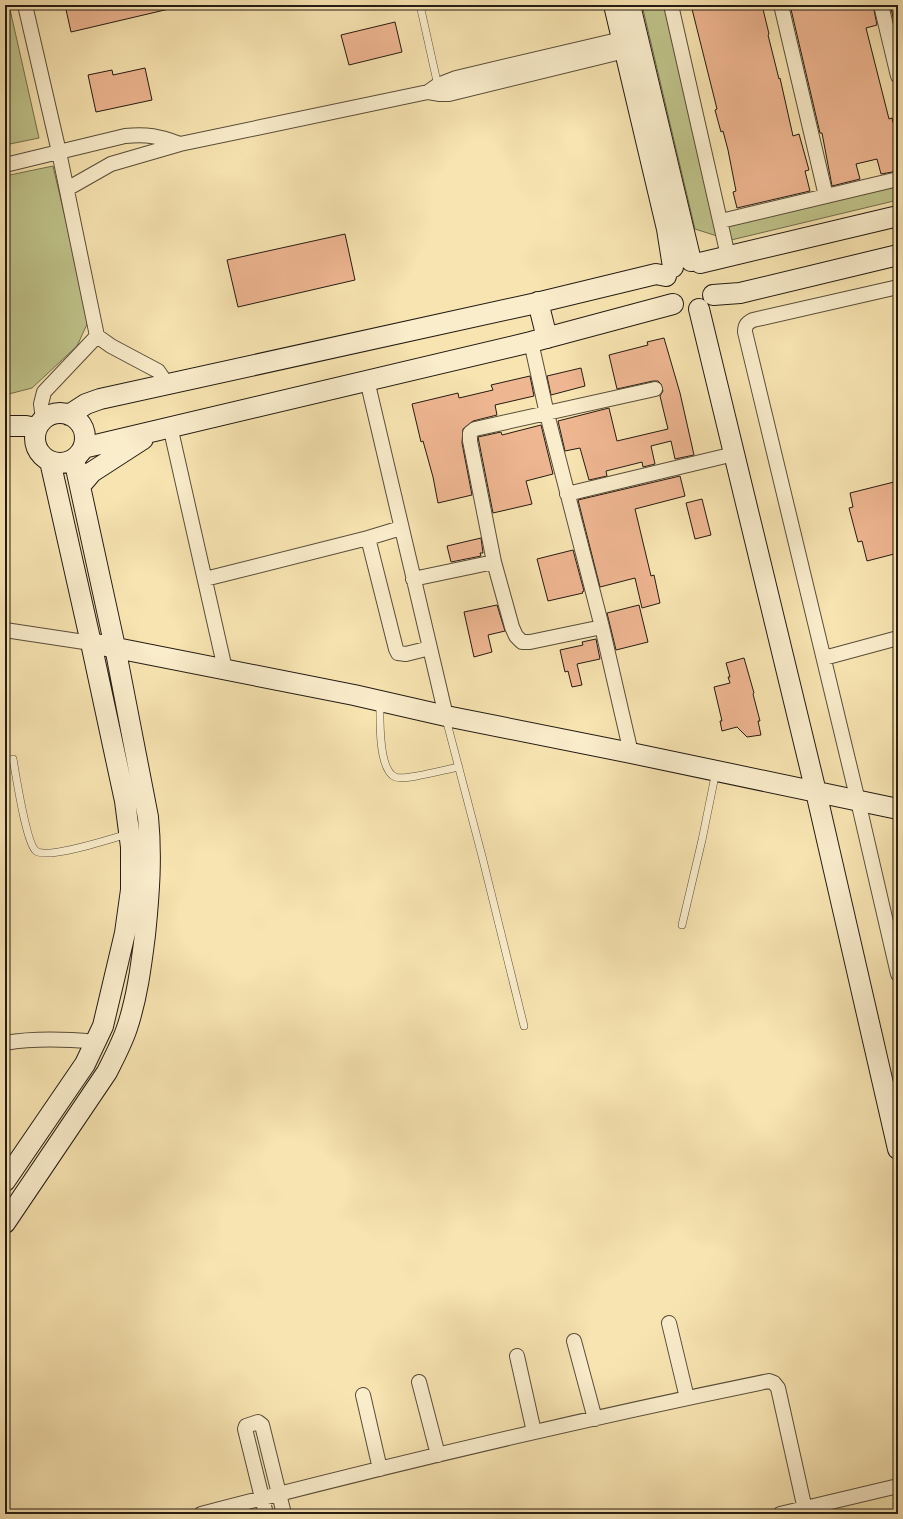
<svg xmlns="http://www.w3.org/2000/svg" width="903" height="1519" font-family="'Sorts Mill Goudy',serif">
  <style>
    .green { fill: #bfc38a; stroke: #726f4e }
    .building { fill: #eeb691; stroke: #241b13 }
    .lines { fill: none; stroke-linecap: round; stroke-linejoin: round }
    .lane-casing { stroke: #594d3a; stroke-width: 8 }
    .street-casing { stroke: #594d3a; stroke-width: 16 }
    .secondary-casing { stroke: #241b13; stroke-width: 22 }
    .lane { stroke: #faedcc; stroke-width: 7 }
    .street { stroke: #faedcc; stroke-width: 14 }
    .secondary { stroke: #faedcc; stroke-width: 20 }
  </style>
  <rect width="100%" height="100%" fill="#f7e4b1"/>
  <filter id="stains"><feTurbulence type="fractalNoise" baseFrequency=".005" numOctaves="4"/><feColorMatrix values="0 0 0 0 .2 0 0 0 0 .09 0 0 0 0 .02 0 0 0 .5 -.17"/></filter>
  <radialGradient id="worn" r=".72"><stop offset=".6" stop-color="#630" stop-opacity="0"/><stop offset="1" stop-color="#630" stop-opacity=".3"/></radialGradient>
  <path class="green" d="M 5,5 L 9,5 L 39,138 L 5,145 Z
    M 642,5 L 667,5 L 721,226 L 898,184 L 898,200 L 727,241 L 717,236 L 695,229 Z
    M 53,166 L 89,320 L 77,346 L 32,388 L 5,395 L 5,176 Z"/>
  <path class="building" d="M 65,5 L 169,5 L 169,9 L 71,32 Z
    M 691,5 L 762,5 L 769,34 L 768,35 L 779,79 L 780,78 L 793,136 L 799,134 L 809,170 L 805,171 L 810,191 L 737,208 L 733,192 L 736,191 L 728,150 L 723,131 L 721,132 L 715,110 L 717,109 Z
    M 790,5 L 873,5 L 877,25 L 866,28 L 889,119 L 892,118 L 898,141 L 898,171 L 881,174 L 877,159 L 856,164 L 860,179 L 832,186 L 822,133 L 820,133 Z
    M 890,5 L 898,5 L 898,20 L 894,21 Z
    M 395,22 L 402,52 L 349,65 L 341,35 Z
    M 145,68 L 152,100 L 96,112 L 88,75 L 112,70 L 113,75 Z
    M 345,234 L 355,280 L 238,307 L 227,260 Z
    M 664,338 L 680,393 L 694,455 L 675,459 L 671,441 L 651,446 L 655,464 L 643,467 L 642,462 L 606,471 L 607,476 L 589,480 L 580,448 L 565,451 L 558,421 L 609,408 L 617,441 L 668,429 L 660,396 L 663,391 L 661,384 L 658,381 L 653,381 L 617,389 L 609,355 L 648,345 L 647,342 Z
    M 581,368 L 585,386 L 551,395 L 547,376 Z
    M 530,376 L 534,396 L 495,405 L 497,415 L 473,421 L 463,429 L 462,443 L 472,495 L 438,503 L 433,477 L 423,441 L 421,442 L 412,404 L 458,393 L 459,398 L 493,390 L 491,385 Z
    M 541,425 L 553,474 L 526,481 L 532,504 L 493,513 L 478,437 L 501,432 L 502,435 Z
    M 680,476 L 685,496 L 635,509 L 651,576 L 654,575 L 660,603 L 642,608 L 635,578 L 600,587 L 578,500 Z
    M 898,481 L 898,553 L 867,561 L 862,541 L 858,542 L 849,508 L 853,507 L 850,493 Z
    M 702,499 L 711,535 L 695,539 L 686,503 Z
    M 481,538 L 483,553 L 480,553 L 481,556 L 451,562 L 447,546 Z
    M 573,550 L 584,591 L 582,592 L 583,593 L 548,601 L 537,559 Z
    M 497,605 L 505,631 L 488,635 L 492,652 L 474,657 L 464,612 Z
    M 639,605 L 648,642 L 616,650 L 607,613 Z
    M 596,639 L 600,659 L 577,664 L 582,685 L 572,687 L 568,671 L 565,672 L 560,650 L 583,645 L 582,642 Z
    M 744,658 L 754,693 L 753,694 L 760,721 L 758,721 L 761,735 L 747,737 L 737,727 L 722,731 L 720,721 L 722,721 L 714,687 L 730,683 L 728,677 L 730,677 L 726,663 Z"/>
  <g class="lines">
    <defs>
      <path id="lane" d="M 420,5 L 438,86
        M 380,703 C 380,719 378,769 395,777 C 404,781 447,769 459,767
        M 446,719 L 482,856 L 524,1026
        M 13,759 C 16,775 26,843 36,851 C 49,860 112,838 128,834
        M 682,925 L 702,840 L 716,771"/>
      <path id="street" d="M 25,5 L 59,152 L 97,336 L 111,346 L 158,371 L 167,384
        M 671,5 L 728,256
        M 781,5 L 826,196
        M 881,5 L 898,76
        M 428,92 L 438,85 L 456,78 L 622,39
        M 5,165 L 125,136 C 148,134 158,136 180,144
        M 67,189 L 111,164 L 180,144 L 428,92 L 440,94 L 449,94 L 625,51
        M 721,221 L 898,179
        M 898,287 L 753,320 C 747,323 745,325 745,332 L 858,801 L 898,974
        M 531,342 L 547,414 L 602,627 L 631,753
        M 367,380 L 446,716
        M 43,419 L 41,404 L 44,392 L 97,336
        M 170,426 L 225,669
        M 567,494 L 734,454
        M 368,538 L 396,649 L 398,653 L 406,654 L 430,648
        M 205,579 L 368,538 L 401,528
        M 413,579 L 494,562
        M 602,627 L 530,642 L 522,642 L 516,636 L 512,627 L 494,562 L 470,441 L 470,433 L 475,429 L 655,389
        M 5,630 L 91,643
        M 824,658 L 898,638
        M 5,1043 C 35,1038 65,1039 95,1042
        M 669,1323 L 687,1398
        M 574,1341 L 595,1419
        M 517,1356 L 534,1432
        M 419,1382 L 438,1455
        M 363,1395 L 380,1469
        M 201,1514 C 389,1465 578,1420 769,1381 L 774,1383 L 778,1388 L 806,1514
        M 266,1514 L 245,1429 L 246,1426 L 258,1422 L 262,1425 L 284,1514
        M 780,1514 L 898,1486"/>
      <path id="secondary" d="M 614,5 L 667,229 L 673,267
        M 630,5 L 691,261
        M 700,263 L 898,216
        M 713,295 L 740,293 L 898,255
        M 538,302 L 547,338
        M 699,309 L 816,792 L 898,1149
        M35 438a25 25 0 1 1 50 0a25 25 0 1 1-50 0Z
        M 69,415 L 86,404 L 100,399 L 532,304 L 656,274 L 666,276
        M 5,426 L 26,426 L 36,428
        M 83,448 L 531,342 L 673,304
        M 80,486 L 92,472 L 143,439
        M 91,643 L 354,695 L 446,716 L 631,753 L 898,809
        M 5,1181 L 85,1064 L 103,1026 L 125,933 L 131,890 L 131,847 L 125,801 L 91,643 L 50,461
        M 5,1223 L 107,1072 C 114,1058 122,1043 127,1028 C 137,998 141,967 145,935 C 149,896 152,857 148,817 L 115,647 L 74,459"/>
    </defs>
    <use href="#lane" class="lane-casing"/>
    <use href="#street" class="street-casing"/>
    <use href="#secondary" class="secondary-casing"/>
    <use href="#lane" class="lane"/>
    <use href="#street" class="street"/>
    <use href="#secondary" class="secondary"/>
  </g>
  <rect width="903" height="1519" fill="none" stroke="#f7e4b1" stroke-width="20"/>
  <rect x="6" y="6" width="891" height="1507" fill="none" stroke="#241b13" stroke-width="2"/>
  <rect x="10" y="10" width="883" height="1499" fill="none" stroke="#241b13"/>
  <rect width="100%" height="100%" filter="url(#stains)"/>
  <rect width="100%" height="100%" fill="url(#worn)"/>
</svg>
